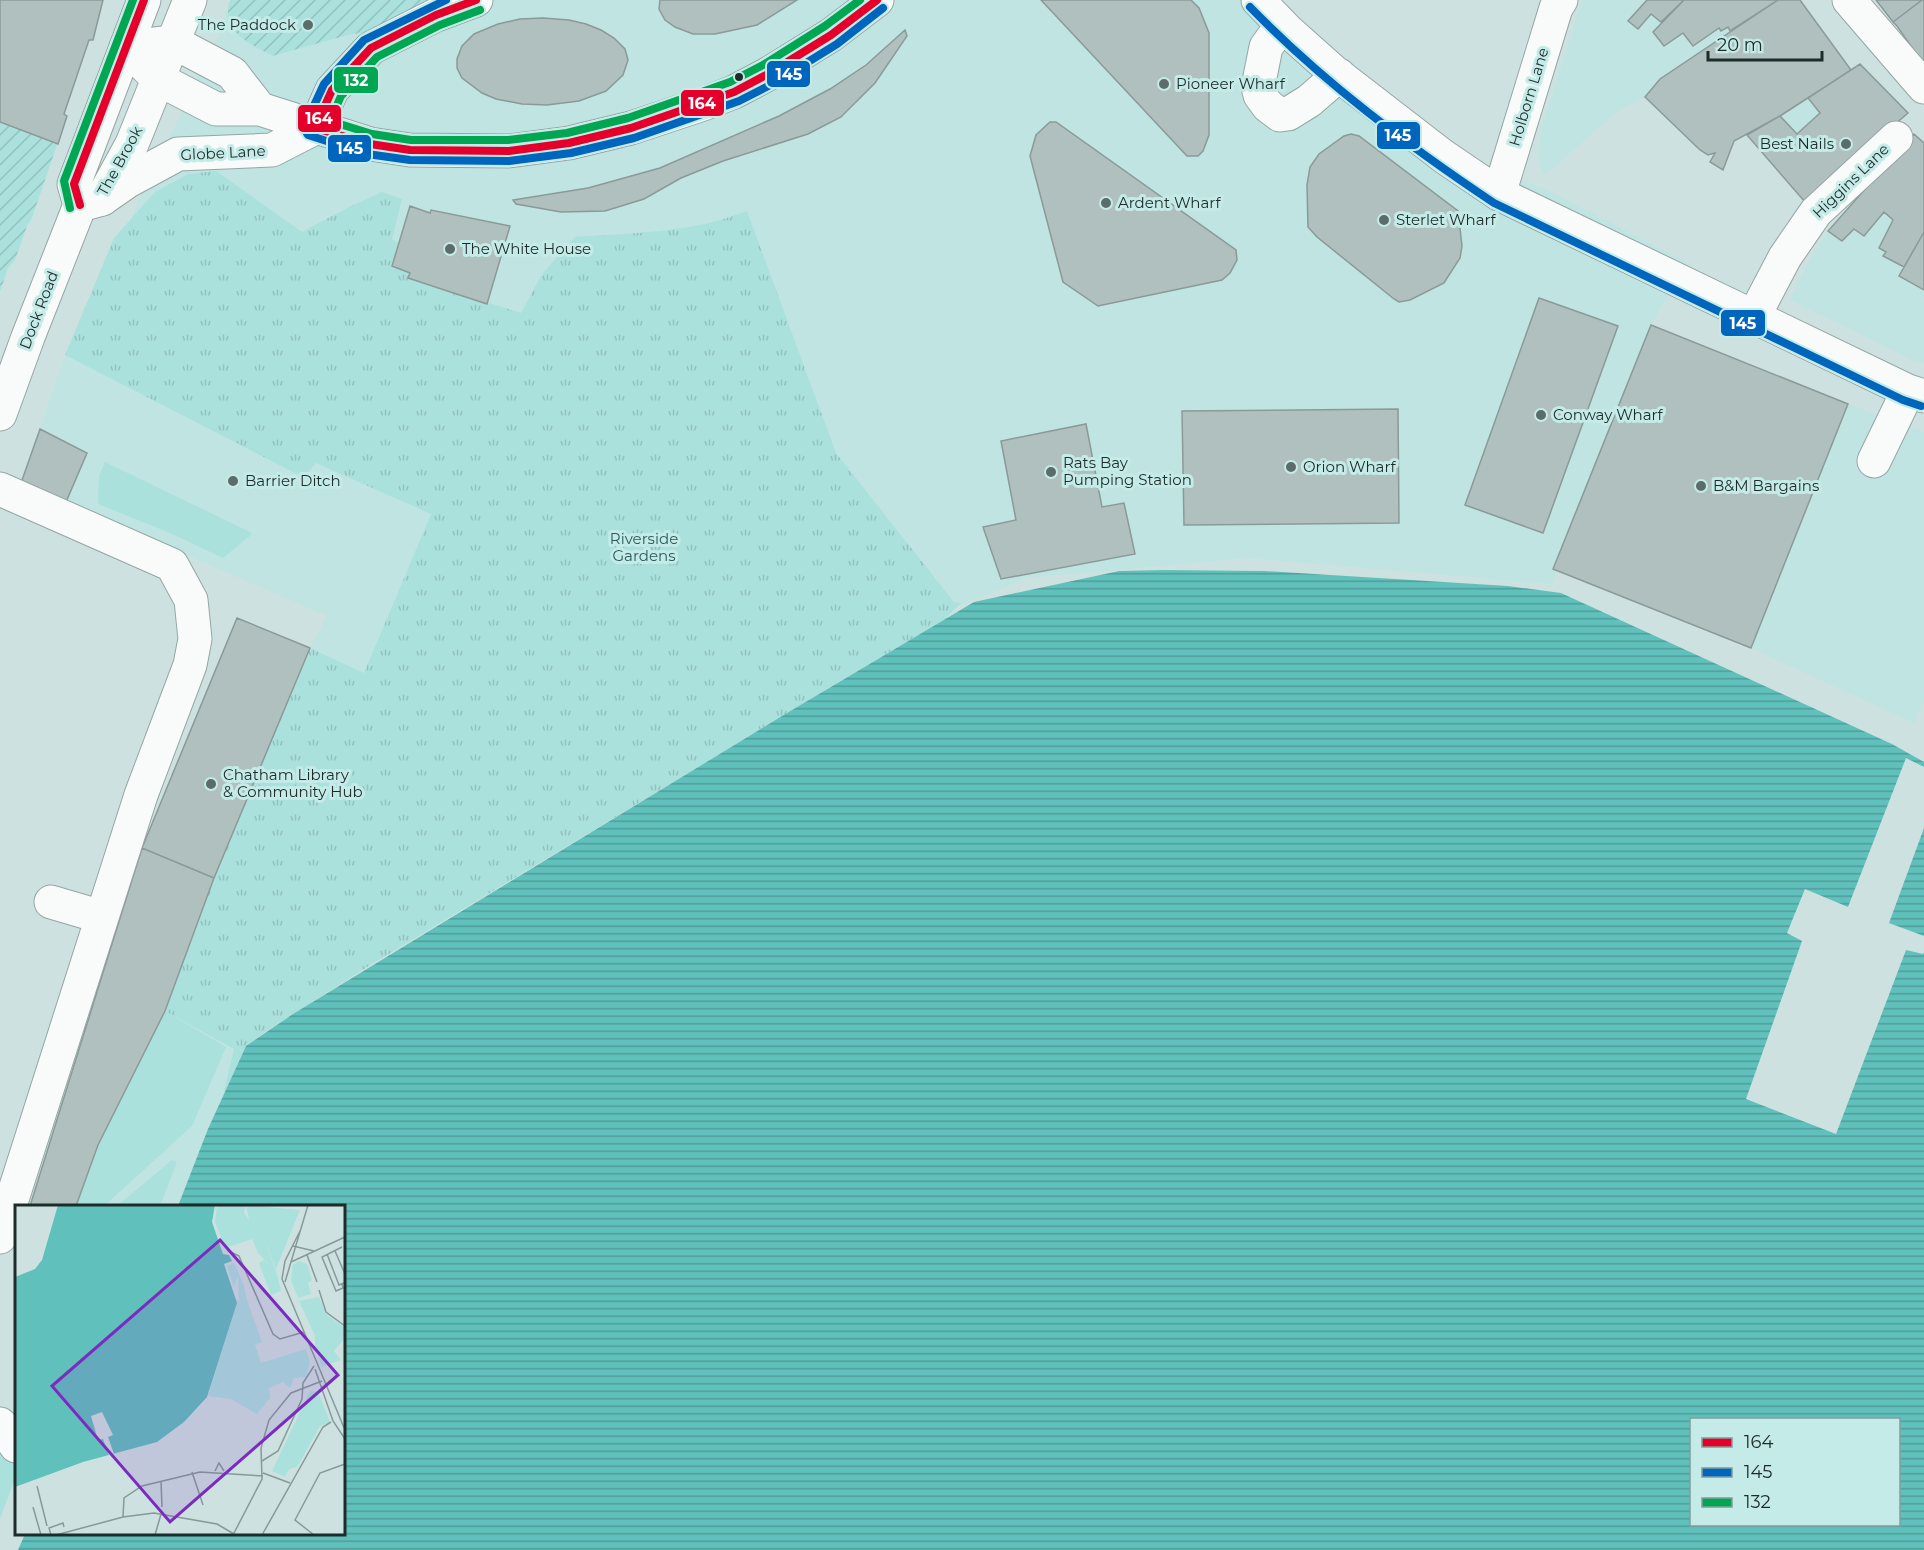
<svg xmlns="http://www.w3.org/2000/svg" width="1924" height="1550" font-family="Montserrat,sans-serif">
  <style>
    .built { fill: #bfe4e1 }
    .grass { fill: #abe1dd }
    .park { fill: url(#park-tufts) }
    .garden { fill: url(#garden-furrows) }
    .water { fill: url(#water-rules); fill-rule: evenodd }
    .pier { fill: #cde2e0 }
    .building { fill: #afc0bf; stroke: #8a9a99; stroke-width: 1.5 }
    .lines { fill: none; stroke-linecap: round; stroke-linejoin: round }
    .minor-casing { stroke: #95a6a4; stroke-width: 35 }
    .major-casing { stroke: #95a6a4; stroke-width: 35 }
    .minor { stroke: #f8fbfa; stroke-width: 33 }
    .major { stroke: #f8fbfa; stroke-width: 33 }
    .bus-1-casing { stroke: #c4ebe7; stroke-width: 12 }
    .bus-2-casing { stroke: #c4ebe7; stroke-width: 12 }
    .bus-3-casing { stroke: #c4ebe7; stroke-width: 12 }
    .bus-1 { stroke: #e4002b; stroke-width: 8 }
    .bus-2 { stroke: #0065bd; stroke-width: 8 }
    .bus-3 { stroke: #00a651; stroke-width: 8 }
    .poi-dot { fill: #5b6c6a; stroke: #c4ebe7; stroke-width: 2 }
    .bus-dot { fill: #1d2c2b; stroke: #c4ebe7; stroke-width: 2 }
    .labels { text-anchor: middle; stroke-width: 6; stroke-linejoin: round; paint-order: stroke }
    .poi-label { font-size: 15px; fill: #1d2c2b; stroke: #c4ebe7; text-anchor: start }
    .street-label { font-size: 15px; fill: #1d2c2b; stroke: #c4ebe7 }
    .park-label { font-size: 15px; fill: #295d59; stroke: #c4ebe7 }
    .inset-road { fill: none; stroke: #879998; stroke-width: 1.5 }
    .view { fill: #7b2cbf; fill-opacity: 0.15; stroke: #7b2cbf; stroke-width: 3 }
    .inset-edge { fill: none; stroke: #1d2c2b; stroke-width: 3 }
    .line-badge { stroke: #c4ebe7; stroke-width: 2 }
    .badge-label { font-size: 16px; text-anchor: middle; font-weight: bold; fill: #fff }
  </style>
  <defs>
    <pattern id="park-tufts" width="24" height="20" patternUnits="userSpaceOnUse" patternTransform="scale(1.5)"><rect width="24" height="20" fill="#abe1dd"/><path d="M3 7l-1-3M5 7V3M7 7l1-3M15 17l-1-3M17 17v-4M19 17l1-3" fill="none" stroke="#93c1be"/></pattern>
    <pattern id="garden-furrows" width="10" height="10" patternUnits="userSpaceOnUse" patternTransform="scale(1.5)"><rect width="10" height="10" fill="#abe1dd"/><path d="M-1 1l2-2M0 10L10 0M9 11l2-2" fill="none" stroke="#93c1be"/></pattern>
    <pattern id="water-rules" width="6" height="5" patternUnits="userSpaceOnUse" patternTransform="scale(1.5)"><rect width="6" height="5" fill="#60c1bc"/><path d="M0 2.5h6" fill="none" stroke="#4f9d99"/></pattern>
  </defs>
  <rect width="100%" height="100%" fill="#cde2e0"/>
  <path class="built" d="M 230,0 L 1282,0 L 1313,39 L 1469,158 L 1550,191 L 1687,262 L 1651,325 L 1848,404 L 1924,432 L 1924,700 L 1914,723 L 1751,648 L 1558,571 L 1552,584 L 1247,558 L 1028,578 L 965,603 L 735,740 L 249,1037 L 177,1206 L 82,1206 L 165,1011 L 214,878 L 310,648 L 327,616 L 21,483 L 65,355 L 218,36 Z
    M 1582,0 L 1800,0 L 1852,69 L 1805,202 L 1747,135 L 1734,141 L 1723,170 L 1710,162 L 1714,154 L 1708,155 L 1700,150 L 1645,97 L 1620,109 L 1545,175 L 1539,164 L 1540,133 Z
    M 1914,134 L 1924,143 L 1924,363 L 1913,360 L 1790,300 L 1807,264 L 1828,231 Z"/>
  <path class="grass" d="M 105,462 L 250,532 L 252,534 L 223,558 L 170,533 L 98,504 L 99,476 Z
    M 165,1011 L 226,1047 L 192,1126 L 104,1206 L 76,1206 L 98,1145 Z
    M 172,1160 L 177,1162 L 160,1206 L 117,1206 Z
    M 0,1449 L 9,1452 L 16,1466 L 16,1476 L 0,1519 Z"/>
  <path class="park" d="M 216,171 L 302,232 L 349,207 L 382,192 L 402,199 L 392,239 L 398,243 L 392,266 L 410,273 L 409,278 L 521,313 L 542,274 L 575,237 C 633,233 692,233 747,211 L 836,453 L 954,602 L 961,603 L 944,620 L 832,686 L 364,969 L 268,1030 L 246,1046 L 223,1096 L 234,1049 L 165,1011 L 214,878 L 310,648 L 364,673 L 431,514 L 316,463 L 303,477 L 65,355 L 114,238 L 155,192 L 188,174 Z"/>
  <path class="garden" d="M 230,0 L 443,0 L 370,31 L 348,35 L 272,56 C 250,44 220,31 230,0 Z
    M 0,121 L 58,142 L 32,218 L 27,226 L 15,260 L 8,268 L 0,292 Z"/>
  <path class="water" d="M 1164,570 L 1264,571 L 1508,586 L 1561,593 L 1892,744 L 1924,762 L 1924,1550 L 18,1550 L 25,1534 L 344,1534 L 344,1206 L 178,1206 L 208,1129 L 246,1046 L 293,1014 L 782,716 L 974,602 L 1119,571 ZM 1692,1420 L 1898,1420 L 1898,1524 L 1692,1524 Z"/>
  <path class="pier" d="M 1906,758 L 1924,767 L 1924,828 L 1889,923 L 1924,936 L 1924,952 L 1923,954 L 1906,950 L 1836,1134 L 1746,1099 L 1802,941 L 1787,933 L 1805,889 L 1848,907 Z"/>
  <path class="building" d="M 0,0 L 103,0 L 93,40 L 89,40 L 64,114 L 67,116 L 58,144 L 0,122 Z
    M 660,0 L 797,0 L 757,25 L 715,34 L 693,34 L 675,27 L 665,20 L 659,9 Z
    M 1041,0 L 1191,0 L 1199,8 L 1209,33 L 1209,135 L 1203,151 L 1198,156 L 1187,156 Z
    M 1647,0 L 1684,0 L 1661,22 L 1651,14 L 1638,29 L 1628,21 Z
    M 1684,0 L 1778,0 L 1730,31 L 1728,27 L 1721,31 L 1719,28 L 1693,46 L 1683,33 L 1664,46 L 1653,32 Z
    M 1778,0 L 1800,0 L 1851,70 L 1780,116 L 1734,141 L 1723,170 L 1710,162 L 1715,153 L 1708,155 L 1700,150 L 1645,97 L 1660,79 Z
    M 1876,0 L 1922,0 L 1893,22 Z
    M 1922,0 L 1924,0 L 1924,65 L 1897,26 L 1893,22 Z
    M 543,18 L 569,20 L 586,24 L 601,30 L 614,38 L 625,49 L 628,60 L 623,75 L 606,91 L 579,101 L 547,105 L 522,104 L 496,99 L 482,93 L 462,78 L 457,68 L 457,59 L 462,46 L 474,34 L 498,24 L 520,19 Z
    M 905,30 L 907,36 L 875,83 L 841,117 L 808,134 L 723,161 L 681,178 L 644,199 L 605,211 L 561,212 L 516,204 L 513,200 L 588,188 L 660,168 L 779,116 L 830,89 L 866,65 Z
    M 1860,64 L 1908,113 L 1805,202 L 1747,135 L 1780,116 L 1797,134 L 1820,113 L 1808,98 Z
    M 1050,122 L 1056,122 L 1236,250 L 1237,260 L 1230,273 L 1222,280 L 1098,306 L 1063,282 L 1030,156 L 1036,135 Z
    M 1351,134 L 1359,136 L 1458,211 L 1462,246 L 1460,258 L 1444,283 L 1410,300 L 1399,302 L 1394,299 L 1317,237 L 1308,227 L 1307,185 L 1310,167 L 1319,154 L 1344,136 Z
    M 1914,134 L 1924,143 L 1924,232 L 1904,267 L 1883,256 L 1886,252 L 1879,248 L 1893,220 L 1884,212 L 1864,236 L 1854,229 L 1842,241 L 1828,231 Z
    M 410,206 L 430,213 L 431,210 L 510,226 L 487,304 L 408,278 L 410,273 L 392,266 Z
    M 1924,232 L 1924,290 L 1899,276 Z
    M 1539,298 L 1618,326 L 1543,533 L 1465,505 Z
    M 1651,325 L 1848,404 L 1751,648 L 1553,569 Z
    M 1398,409 L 1399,523 L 1184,525 L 1182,411 Z
    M 1086,424 L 1102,507 L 1124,503 L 1135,554 L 1001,579 L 983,527 L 1016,520 L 1001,441 Z
    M 40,429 L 87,453 L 66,502 L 21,483 Z
    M 237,618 L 310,648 L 214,878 L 142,848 Z
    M 142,848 L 214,878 L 165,1011 L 98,1145 L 76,1206 L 30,1206 Z"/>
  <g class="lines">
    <defs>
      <path id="minor" d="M 1258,0 L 1287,30 L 1333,71 L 1443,156 L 1499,194 L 1908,391 L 1924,396
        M 1849,0 L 1924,87
        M 1282,25 L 1266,47 L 1258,87 L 1260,95 L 1268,106 L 1280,115 L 1288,114 L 1309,101 L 1339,75
        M 146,45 L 173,42 L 232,73 L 260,109
        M 126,47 L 158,79 L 216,109 L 260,109 L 370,144 L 410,150 L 509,151 L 569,143 L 631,128 L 703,104 L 734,92 L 768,74 L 831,35 L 877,0
        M 1499,194 L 1556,8 L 1561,0
        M 102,199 L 128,181 L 178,154 L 272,150 L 315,128 L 332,90 L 371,48 L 436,15 L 476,0
        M 1753,318 L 1785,257 L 1816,212 L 1896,138
        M 1874,461 L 1908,391
        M 0,489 L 172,565 L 191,600 L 195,639 L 190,665 L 141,795 L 0,1237
        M 51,902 L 102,917
        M 0,1424 L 16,1446"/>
      <path id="major" d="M 80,205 L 102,199 L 132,144 L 190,0
        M 80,205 L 74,184 L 144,0
        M 0,414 L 28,337 L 80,205"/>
    </defs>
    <use href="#minor" class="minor-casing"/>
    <use href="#major" class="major-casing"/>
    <use href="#minor" class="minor"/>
    <use href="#major" class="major"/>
    <defs>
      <path id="bus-1" d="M 476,0 L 436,15 L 371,48 L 332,90 L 315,128 L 370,144 L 410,150 L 509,151 L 569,143 L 631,128 L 734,92 L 768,74 L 831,35 L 877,0
        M 80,205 L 74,184 L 144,0"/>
      <path id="bus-2" d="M 446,0 L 364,40 L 324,84 L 305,125 L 305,130 L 308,135 L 367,154 L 410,160 L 509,161 L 571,153 L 634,138 L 739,101 L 774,83 L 837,44 L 883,8
        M 1250,7 C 1323,82 1407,145 1494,203 L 1903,400 L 1921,406"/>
      <path id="bus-3" d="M 480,10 L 440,25 L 377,57 L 341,96 L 330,121 L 372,134 L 411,140 L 508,140 L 567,133 L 628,118 L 730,82 L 763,65 L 825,26 L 860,0
        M 70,208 L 64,181 L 133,0"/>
    </defs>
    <use href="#bus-1" class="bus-1-casing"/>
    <use href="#bus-2" class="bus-2-casing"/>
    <use href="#bus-3" class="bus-3-casing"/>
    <use href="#bus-1" class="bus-1"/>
    <use href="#bus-2" class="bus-2"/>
    <use href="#bus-3" class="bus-3"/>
  </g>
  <g class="poi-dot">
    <circle cx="308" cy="25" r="6"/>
    <circle cx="1164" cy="84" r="6"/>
    <circle cx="1846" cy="144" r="6"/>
    <circle cx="1106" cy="203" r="6"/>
    <circle cx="1384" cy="220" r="6"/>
    <circle cx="450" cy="249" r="6"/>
    <circle cx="1541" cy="415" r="6"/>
    <circle cx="1291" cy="467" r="6"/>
    <circle cx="1051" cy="472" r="6"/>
    <circle cx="233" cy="481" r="6"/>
    <circle cx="1701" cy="486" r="6"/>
    <circle cx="211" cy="784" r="6"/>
  </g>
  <circle class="bus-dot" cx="739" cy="77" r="5"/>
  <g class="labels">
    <g class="poi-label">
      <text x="296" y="30" text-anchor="end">The Paddock</text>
      <text x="1176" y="89">Pioneer Wharf</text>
      <text x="1834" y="149" text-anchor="end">Best Nails</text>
      <text x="1118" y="208">Ardent Wharf</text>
      <text x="1396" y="225">Sterlet Wharf</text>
      <text x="462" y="254">The White House</text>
      <text x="1553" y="420">Conway Wharf</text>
      <text x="1063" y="468">Rats Bay<tspan x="1063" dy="17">Pumping Station</tspan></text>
      <text x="1303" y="472">Orion Wharf</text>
      <text x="245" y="486">Barrier Ditch</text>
      <text x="1713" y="491">B&amp;M Bargains</text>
      <text x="223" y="780">Chatham Library<tspan x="223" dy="17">&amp; Community Hub</tspan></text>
    </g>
    <g class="street-label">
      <text transform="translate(1529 97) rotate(-73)" y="5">Holborn Lane</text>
      <text transform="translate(223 153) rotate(-3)" y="5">Globe Lane</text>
      <text transform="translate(120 161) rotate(-61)" y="5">The Brook</text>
      <text transform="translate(1851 181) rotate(-44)" y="5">Higgins Lane</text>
      <text transform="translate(39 310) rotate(-69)" y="5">Dock Road</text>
    </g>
    <g class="park-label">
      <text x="644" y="544">Riverside<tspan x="644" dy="17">Gardens</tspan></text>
    </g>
  </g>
  <g transform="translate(15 1205)">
    <rect width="330" height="330" fill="#cde2e0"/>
    <path d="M 202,0 L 231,0 L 229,8 L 250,36 L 262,69 L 243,48 L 237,34 L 210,43 L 200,17 ZM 284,56 L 292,59 L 297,75 L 293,78 L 296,89 L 283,93 L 276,75 L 278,60 ZM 219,58 L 228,78 L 232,95 L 224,96 L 223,70 L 219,82 L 212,61 ZM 304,92 L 311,109 L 330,123 L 330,133 L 300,142 L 300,131 L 284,96 Z" fill="#abe1dd"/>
    <path d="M 249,55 L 262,69 L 266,86 L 256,90 L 244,58 Z" fill="#abe1dd"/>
    <path d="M 231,0 L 285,5 L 261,64 L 250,36 L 237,29 Z" fill="#abe1dd"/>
    <path d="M 220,92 L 223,96 L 232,95 L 247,137 L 240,140 L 246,158 L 291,144 L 295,158 L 291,172 L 279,173 L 275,183 L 268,177 L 254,183 L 255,193 L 242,209 L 216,194 L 193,191 L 222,98 Z" fill="#abe1dd"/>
    <path d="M 330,133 L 319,146 L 326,155 L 307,162 L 300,142 ZM 295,186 L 303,187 L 315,217 L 305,221 L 282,262 L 274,264 L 270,272 L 257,266 Z" fill="#abe1dd"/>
    <path d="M 43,0 L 200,0 L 197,17 L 208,49 L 214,50 L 217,56 L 209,59 L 222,98 L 192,192 L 169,217 L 142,237 L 68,257 L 0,282 L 0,72 L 20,64 L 27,55 Z" fill="#60c1bc"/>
    <path d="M 87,207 L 98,230 L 93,232 L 99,249 L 94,250 L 88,234 L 83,235 L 76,211 Z" fill="#cde2e0"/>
    <path class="inset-road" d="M 285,26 L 270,56 L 267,74 L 330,225M 278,41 L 299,46M 212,45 L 224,51 L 258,129 L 265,134 L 289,127M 320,46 L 330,69M 312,49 L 324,80 L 329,78M 292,50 L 302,77M 276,57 L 330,32M 270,77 L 293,0M 327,79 L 328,83 L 321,86 L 307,52 L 327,42M 304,85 L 311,107 L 330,121M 300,164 L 318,216 L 330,234M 247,256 L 263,246 L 287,194 L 288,178 L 299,161M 200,266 L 204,258 L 209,266M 177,267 L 188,300M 248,268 L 275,278M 146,276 L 147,302M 22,281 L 32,321M 18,302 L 26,330M 108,312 L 109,293 L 127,281 L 185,267 L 248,271M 36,330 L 34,323 L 48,318 L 49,322M 41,330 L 108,312 L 139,308 L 202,319 L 219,329M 140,330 L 146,309M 218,330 L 247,274 L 246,243 L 254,215 L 276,188 L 307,176M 247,330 L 308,222 L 316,217M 299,330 L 280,315 L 305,268 L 330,259"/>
    <path class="view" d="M 205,35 L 323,170 L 155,317 L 37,181 Z"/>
    <rect width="330" height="330" class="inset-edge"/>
  </g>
  <g class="line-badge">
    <rect x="766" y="60" width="45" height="28" rx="6" fill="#0065bd"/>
    <rect x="333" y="66" width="46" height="28" rx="6" fill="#00a651"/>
    <rect x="680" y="89" width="45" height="28" rx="6" fill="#e4002b"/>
    <rect x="297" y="104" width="45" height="29" rx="6" fill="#e4002b"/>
    <rect x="1376" y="121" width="45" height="29" rx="6" fill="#0065bd"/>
    <rect x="327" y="134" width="45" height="29" rx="6" fill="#0065bd"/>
    <rect x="1720" y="309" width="46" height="28" rx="6" fill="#0065bd"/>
  </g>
  <g class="badge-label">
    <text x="789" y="80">145</text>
    <text x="356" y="86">132</text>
    <text x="702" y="109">164</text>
    <text x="319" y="124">164</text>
    <text x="1398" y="141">145</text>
    <text x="350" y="154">145</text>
    <text x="1743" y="329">145</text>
  </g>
  <rect x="1690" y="1418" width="210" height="108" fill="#c4ebe7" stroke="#819f9c" stroke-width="1.5"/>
  <rect x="1702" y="1438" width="30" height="9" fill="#e4002b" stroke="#819f9c" stroke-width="1.5"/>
  <text x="1744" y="1448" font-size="18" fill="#1d2c2b">164</text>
  <rect x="1702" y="1468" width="30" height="9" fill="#0065bd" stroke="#819f9c" stroke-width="1.5"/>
  <text x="1744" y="1478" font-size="18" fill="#1d2c2b">145</text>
  <rect x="1702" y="1498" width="30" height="9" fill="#00a651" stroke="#819f9c" stroke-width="1.5"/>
  <text x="1744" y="1508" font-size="18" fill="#1d2c2b">132</text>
  <path d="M1708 51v9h114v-9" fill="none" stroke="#1d2c2b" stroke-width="3"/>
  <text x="1717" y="51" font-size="18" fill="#1d2c2b" stroke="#c4ebe7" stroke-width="4.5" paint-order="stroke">20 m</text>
</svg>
